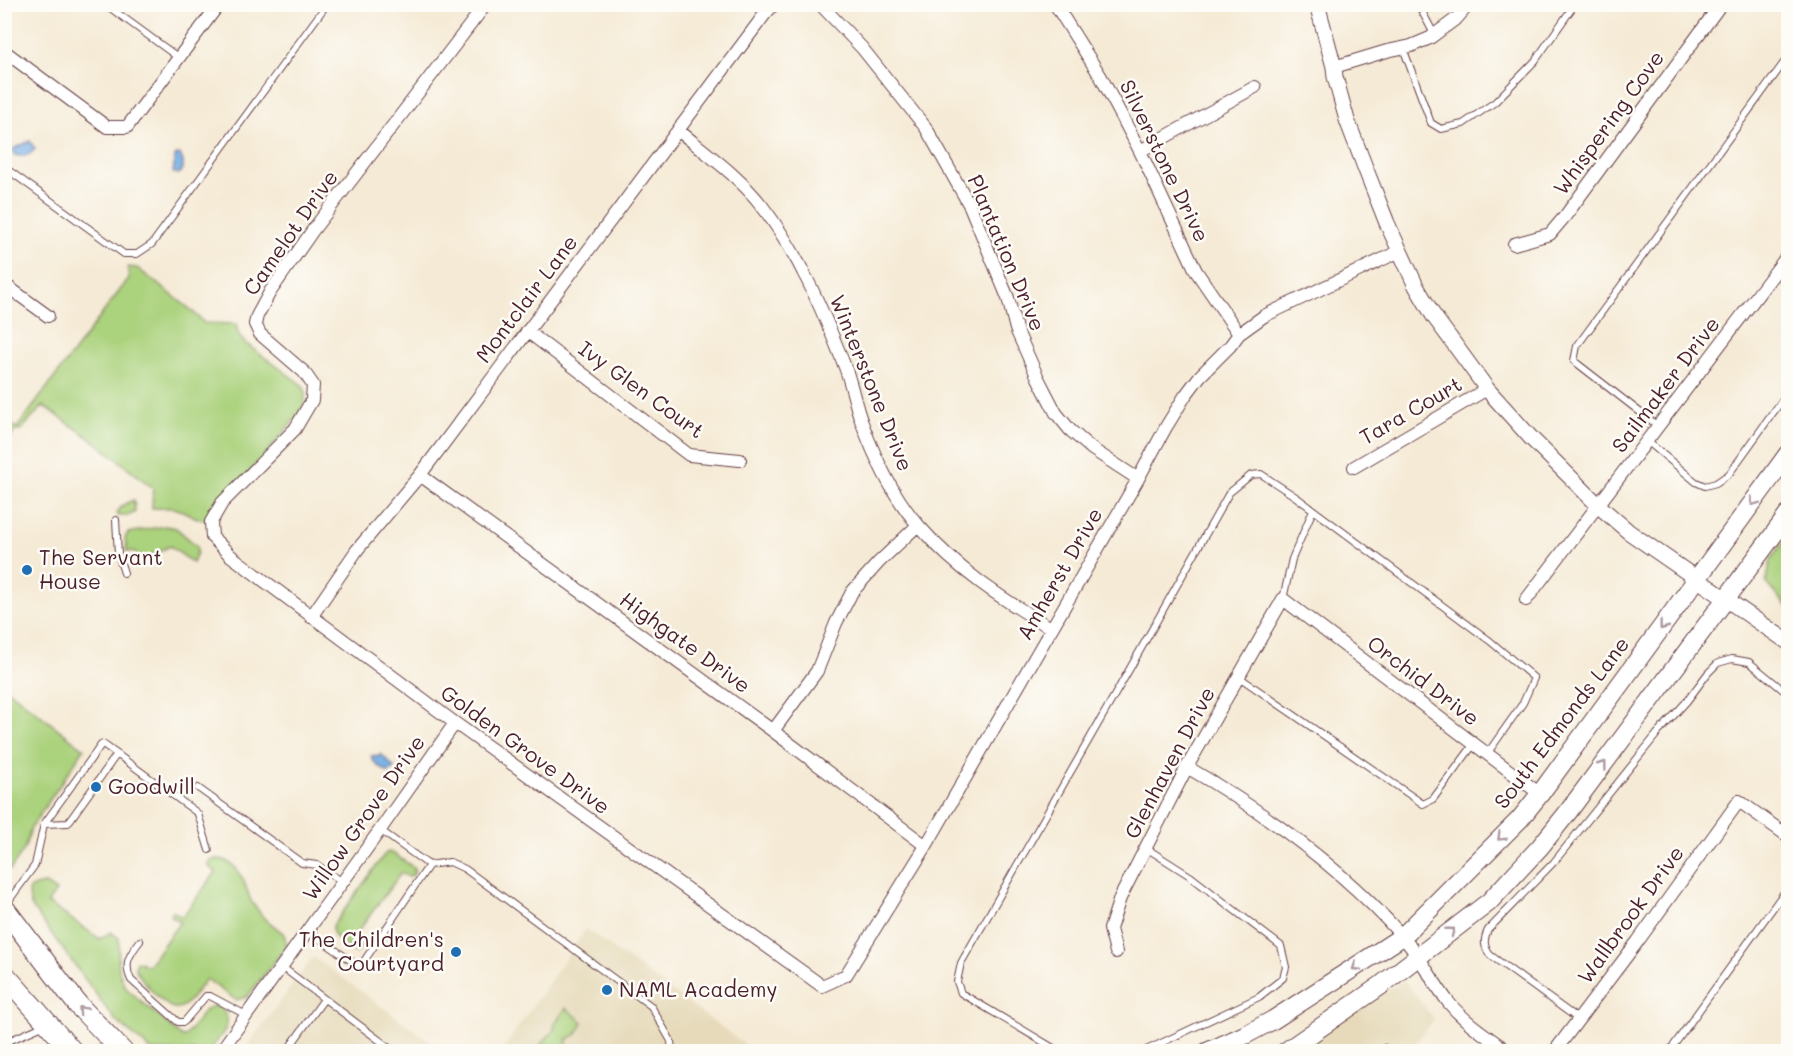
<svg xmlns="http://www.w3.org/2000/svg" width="1793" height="1056" font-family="Mali,sans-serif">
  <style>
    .built { fill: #e6daba }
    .green { fill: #abd27d; stroke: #7a7854; stroke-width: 1.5 }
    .water { fill: #74ade4; stroke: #5f6688; stroke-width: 1.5 }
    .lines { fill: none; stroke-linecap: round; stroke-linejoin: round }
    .service-casing { stroke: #643d44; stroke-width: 8 }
    .minor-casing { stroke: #643d44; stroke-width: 14 }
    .tertiary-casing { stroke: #643d44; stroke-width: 17 }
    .secondary-casing { stroke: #643d44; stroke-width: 20 }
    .primary-casing { stroke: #643d44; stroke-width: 22 }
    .service { stroke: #fff; stroke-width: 6 }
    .minor { stroke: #fff; stroke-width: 12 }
    .tertiary { stroke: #fff; stroke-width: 15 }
    .secondary { stroke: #fff; stroke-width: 18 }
    .primary { stroke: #fff; stroke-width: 20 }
    .oneway { stroke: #ae9aa0 }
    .poi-dot { fill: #1f6fb2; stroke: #fdfcf7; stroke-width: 2 }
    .labels { text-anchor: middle; stroke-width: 5; stroke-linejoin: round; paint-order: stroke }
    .street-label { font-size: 21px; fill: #4a1f2b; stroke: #fdfcf7 }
    .poi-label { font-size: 21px; fill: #4a1f2b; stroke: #fdfcf7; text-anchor: start }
  </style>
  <rect width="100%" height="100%" fill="#fdfcf7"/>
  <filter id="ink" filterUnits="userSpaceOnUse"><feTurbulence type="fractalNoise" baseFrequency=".0167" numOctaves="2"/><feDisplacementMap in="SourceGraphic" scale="12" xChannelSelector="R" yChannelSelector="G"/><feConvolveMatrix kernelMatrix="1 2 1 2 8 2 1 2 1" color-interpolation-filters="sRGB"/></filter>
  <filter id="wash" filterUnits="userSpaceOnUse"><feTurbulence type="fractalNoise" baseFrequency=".008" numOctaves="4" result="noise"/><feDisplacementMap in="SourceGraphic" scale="24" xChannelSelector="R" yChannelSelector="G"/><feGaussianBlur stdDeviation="1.35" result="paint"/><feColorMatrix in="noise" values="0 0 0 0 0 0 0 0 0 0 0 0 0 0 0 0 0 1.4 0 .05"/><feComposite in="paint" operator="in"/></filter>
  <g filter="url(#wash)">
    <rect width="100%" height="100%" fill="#f5ead5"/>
    <path class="built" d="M 586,929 L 754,1051 L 501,1052 Z
      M 313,957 L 443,1051 L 243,1052 Z
      M 1404,980 L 1434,1019 L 1410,1051 L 1290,1052 Z"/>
    <path class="green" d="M 128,267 L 137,268 L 190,309 L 204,323 L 236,324 L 239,336 L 244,342 L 302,385 L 306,392 L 304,404 L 298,415 L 276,442 L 211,515 L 204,520 C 192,518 184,509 172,508 C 166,507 159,509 152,508 L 153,488 L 97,443 L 43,406 L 20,431 L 15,431 L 5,445 L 5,420 L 17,428 L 129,278 Z
      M 134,500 L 135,512 L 130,515 L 118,516 L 117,512 C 121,506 127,502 134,500 Z
      M 165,526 L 176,528 L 197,546 L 197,552 L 193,563 L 170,546 L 152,555 L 148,559 L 142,559 L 133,551 L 127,552 L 125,538 L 128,533 Z
      M 1788,536 L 1788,608 L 1766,582 L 1771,559 Z
      M 4,687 L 84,749 L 31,828 L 24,850 L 10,870 L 4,861 Z
      M 388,852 L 394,854 L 414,868 L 414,874 L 409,877 L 401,873 L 353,938 L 360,944 L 360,949 L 356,953 C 347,946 332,939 332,927 L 384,855 Z
      M 218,859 L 225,860 L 235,867 L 243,879 L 251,901 L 263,917 L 284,934 L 287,945 L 247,997 L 236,1000 L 206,979 C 199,987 193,999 184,1005 C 181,1008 175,1009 171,1007 C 160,1002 140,979 135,968 L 137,961 L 148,966 L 180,922 L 170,915 L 173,911 L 182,917 L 216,872 L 207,865 L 211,860 Z
      M 45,884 L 56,891 L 48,903 L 100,939 L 111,932 L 119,938 C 119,958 115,971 127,989 L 182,1037 L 185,1037 L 206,1009 L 216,1005 C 239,1022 222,1034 209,1051 L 152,1051 L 115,1020 L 31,906 C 27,889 28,886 45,884 Z
      M 566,1008 L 583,1022 L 577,1034 L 566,1040 L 569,1050 L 568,1051 L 535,1051 L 554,1030 L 555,1023 Z"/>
    <path class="water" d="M 30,141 L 35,149 C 28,157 23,157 14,155 L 13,149 Z
      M 180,154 C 184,162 185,166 179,174 L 173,173 L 175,156 Z
      M 381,754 L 394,767 L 389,773 C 381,768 374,765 371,756 L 375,755 L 377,757 Z"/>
  </g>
  <g filter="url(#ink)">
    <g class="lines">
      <defs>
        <path id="service" d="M 105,4 L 179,58
          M 1418,4 L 1434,34
          M 1403,48 L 1431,123 L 1441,129 L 1463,124 L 1495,102 L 1535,61 L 1575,4
          M 4,167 L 124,254 L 137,254 L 152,244 L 327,4
          M 1658,426 L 1574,361 L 1577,346 L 1788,57
          M 1647,441 L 1696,482 L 1705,486 L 1716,483 L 1729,474 L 1788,392
          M 116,520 L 118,554 L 124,573
          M 1283,599 L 1292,559 L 1313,510
          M 1239,677 L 1423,804 L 1433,799 L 1474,744
          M 198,788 L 302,863 L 317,865 L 343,882
          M 44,824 L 68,823 L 117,754
          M 380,830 L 429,865 L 450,862 L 465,869 L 651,1006 L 671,1041 L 672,1052
          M 5,906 L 35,865 L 44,824 L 101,745 L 103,744 L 196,812 L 198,814 L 209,850
          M 308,931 L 360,967 L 429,865
          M 140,941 C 130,954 123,963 131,980 L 178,1022 L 184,1022 L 206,996 L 210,996 L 246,1015
          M 282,967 L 395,1052
          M 1578,1019 L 1490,955 C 1484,947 1483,940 1488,930 L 1554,862 L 1657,734 L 1687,701 L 1708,673 L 1718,663 L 1732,659 L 1749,662 L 1788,694
          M 4,1043 L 45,1025
          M 286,1052 L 324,999
          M 1060,1052 L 961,993 L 957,982 L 961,963 L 1129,670 L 1229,493 L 1251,475 L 1261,474 L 1296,497 L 1490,641 L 1534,678 L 1523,703 L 1487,754
          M 1142,1052 L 1259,997 L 1283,978 L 1286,967 L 1281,946 L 1190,876 L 1146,848
          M 1383,1052 L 1385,1048
          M 1669,1052 L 1788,887"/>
        <path id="minor" d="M 486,4 L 313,230 L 270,292 L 257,316 L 255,324 L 260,334 L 304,372 L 313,385 L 312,400 L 295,429 L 222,503 L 211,522 L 212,537 L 231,556 L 455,723 L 822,986 L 846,975 L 926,846 L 1138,479 L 1166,427 L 1185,396 L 1200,376 L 1230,346 L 1239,334 L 1264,316 L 1400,251
          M 820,4 L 862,48 L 926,128 L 970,206 L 1008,298 L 1016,329 L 1038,378 L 1056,413 L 1070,430 L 1092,449 L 1138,479
          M 1055,4 L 1101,77 L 1140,151 L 1196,271 L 1239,334
          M 4,51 L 107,127 L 127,127 L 219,4
          M 1334,67 L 1387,51 L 1411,46 L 1430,38 L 1457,18 L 1469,4
          M 678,130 C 707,154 739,176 762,206 C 799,254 823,311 845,367 C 852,385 855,405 862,423 C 875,458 894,498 919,526 C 957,570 1002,599 1051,628
          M 1140,151 L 1255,87
          M 1514,244 L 1550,234 L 1566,215 L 1721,4
          M 4,284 L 48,316
          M 527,331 L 689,455 L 740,460
          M 1354,467 L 1487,389
          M 420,475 L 773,731 L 926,846
          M 1526,600 L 1788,255
          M 311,617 L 357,550 L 420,475 L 765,14 L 774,4
          M 773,731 L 817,671 L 836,623 L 852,592 L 879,562 L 918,525
          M 1187,767 C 1266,813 1341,867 1402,936 C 1420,956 1432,981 1449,1003 C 1466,1023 1488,1037 1509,1052
          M 1116,952 L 1110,929 L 1120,898 L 1187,767 L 1283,599 L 1540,794
          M 220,1052 L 380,830 L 455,723
          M 1554,1052 L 1638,941 L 1739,801 L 1788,836"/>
        <path id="tertiary" d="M 1317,4 L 1334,67 L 1335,77 L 1347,120 L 1366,170 L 1387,223 L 1416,286 L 1433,315 L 1487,389 L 1531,438 L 1599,506 L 1629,532 L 1788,642"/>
        <path id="secondary" d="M 1207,1052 L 1245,1035 L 1273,1020 L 1403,936 L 1520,819 L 1540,794 L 1788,454
          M 1285,1052 L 1380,986 L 1489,902 L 1540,847 L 1568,812 L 1788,515"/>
        <path id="primary" d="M 4,908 L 78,1005 L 123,1052
          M 4,974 L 73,1052"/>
      </defs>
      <use href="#service" class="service-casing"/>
      <use href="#minor" class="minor-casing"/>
      <use href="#tertiary" class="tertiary-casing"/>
      <use href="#secondary" class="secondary-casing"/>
      <use href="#primary" class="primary-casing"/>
      <use href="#service" class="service"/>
      <use href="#minor" class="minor"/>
      <use href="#tertiary" class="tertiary"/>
      <use href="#secondary" class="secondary"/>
      <use href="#primary" class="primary"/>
    </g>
    <defs><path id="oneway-chevron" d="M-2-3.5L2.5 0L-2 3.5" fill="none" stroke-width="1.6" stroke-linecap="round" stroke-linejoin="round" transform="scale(1.5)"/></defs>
    <g class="oneway">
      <use href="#oneway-chevron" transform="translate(1754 502) rotate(126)"/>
      <use href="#oneway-chevron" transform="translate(1663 626) rotate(127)"/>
      <use href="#oneway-chevron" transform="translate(1603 765) rotate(-53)"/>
      <use href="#oneway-chevron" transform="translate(1501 837) rotate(135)"/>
      <use href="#oneway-chevron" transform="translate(1451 931) rotate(-38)"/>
      <use href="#oneway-chevron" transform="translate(1356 967) rotate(147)"/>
      <use href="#oneway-chevron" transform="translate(82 1010) rotate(-133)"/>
    </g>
  </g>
  <g class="poi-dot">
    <circle cx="27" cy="570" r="6"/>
    <circle cx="96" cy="787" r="6"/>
    <circle cx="456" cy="952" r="6"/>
    <circle cx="607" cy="990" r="6"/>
  </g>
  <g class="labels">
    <g class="street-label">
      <text transform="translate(1609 123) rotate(-54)" y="7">Whispering Cove</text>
      <text transform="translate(1164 161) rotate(64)" y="7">Silverstone Drive</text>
      <text transform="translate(291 233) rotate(-55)" y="7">Camelot Drive</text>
      <text transform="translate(1006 253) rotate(67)" y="7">Plantation Drive</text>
      <text transform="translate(527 299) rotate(-53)" y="7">Montclair Lane</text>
      <text transform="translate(871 383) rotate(68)" y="7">Winterstone Drive</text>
      <text transform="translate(1666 385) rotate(-53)" y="7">Sailmaker Drive</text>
      <text transform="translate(641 390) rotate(36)" y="7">Ivy Glen Court</text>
      <text transform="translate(1411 411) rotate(-30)" y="7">Tara Court</text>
      <text transform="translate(1060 574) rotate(-60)" y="7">Amherst Drive</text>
      <text transform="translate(685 643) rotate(36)" y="7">Highgate Drive</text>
      <text transform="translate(1423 681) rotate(37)" y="7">Orchid Drive</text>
      <text transform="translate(1562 723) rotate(-53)" y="7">South Edmonds Lane</text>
      <text transform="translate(525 750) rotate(36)" y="7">Golden Grove Drive</text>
      <text transform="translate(1170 763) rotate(-62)" y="7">Glenhaven Drive</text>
      <text transform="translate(364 818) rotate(-55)" y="7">Willow Grove Drive</text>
      <text transform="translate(1631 915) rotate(-54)" y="7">Wallbrook Drive</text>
    </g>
    <g class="poi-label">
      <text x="39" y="565">The Servant<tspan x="39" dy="24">House</tspan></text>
      <text x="108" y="794">Goodwill</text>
      <text x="444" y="947" text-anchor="end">The Children's<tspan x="444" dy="24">Courtyard</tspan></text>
      <text x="619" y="997">NAML Academy</text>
    </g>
  </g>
  <rect width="1793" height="1056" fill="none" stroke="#fdfcf7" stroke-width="24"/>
</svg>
